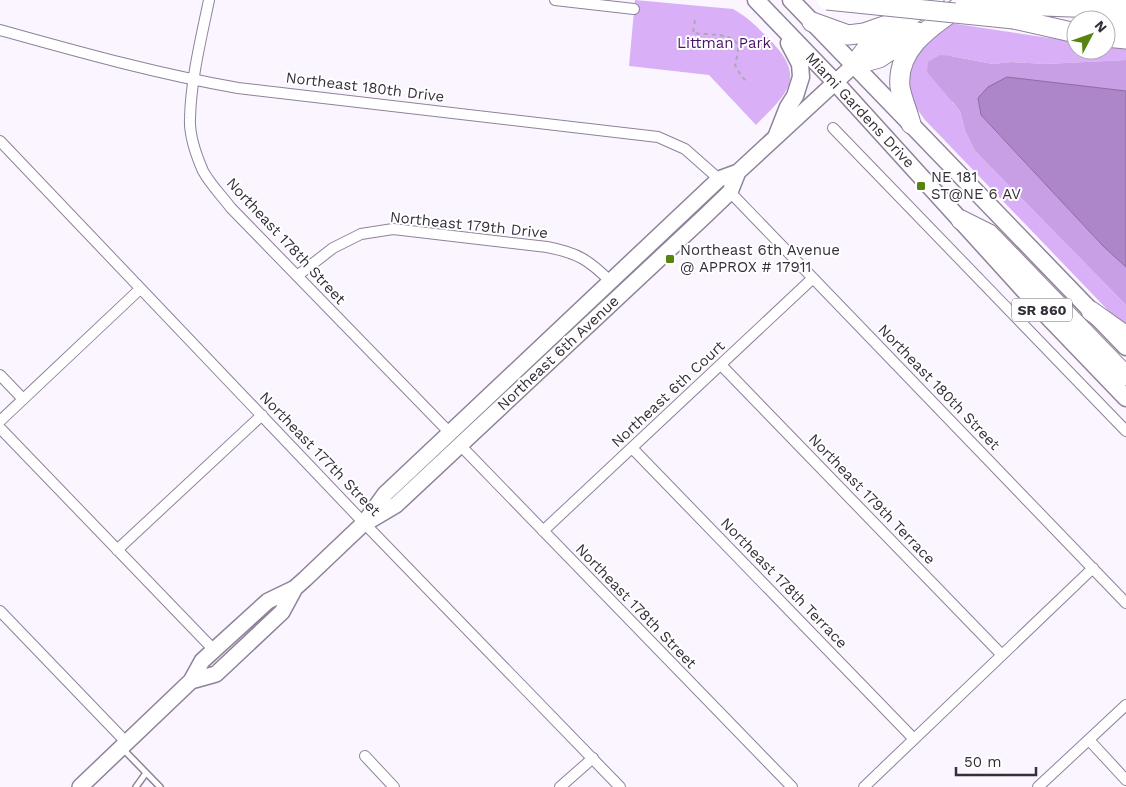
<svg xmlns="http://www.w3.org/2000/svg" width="1126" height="787" font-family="'Work Sans',sans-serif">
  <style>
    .green { fill: #d9b0f7 }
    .forest { fill: #c89fe5 }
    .water { fill: #ad85c9; stroke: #896b9e }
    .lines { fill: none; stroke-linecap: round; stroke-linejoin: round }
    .lane-casing { stroke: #8f8299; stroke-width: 8 }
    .street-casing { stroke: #8f8299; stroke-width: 12 }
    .secondary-casing { stroke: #8f8299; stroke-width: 18 }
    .primary-casing { stroke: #8f8299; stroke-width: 19 }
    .highway-casing { stroke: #8f8299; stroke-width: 21 }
    .path { stroke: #aca7b1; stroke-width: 2; stroke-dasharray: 4 4; stroke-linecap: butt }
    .lane { stroke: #fff; stroke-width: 5 }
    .street { stroke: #fff; stroke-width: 10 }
    .secondary { stroke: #fff; stroke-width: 15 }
    .primary { stroke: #fff; stroke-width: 16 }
    .highway { stroke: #fff; stroke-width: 19 }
    .highway-bridge-casing { stroke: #8f8299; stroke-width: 21; stroke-linecap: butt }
    .highway-bridge { stroke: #fff; stroke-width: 19 }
    .poi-dot { fill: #578310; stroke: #fff; stroke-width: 2 }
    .labels { text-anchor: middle; stroke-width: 4; stroke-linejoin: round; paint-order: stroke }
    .shield { fill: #fff; stroke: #726d74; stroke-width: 1 }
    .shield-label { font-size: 14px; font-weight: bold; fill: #352f39 }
    .park-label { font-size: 15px; fill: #491466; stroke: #fff }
    .street-label { font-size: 15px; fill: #352f39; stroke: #fff }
    .poi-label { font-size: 15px; fill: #352f39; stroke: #fff; text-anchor: start }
  </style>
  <rect width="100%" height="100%" fill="#faf5ff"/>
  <path class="green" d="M 635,0 L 733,9 C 748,17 758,28 769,39 C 808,78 787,93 756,125 L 709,75 L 629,66 Z
    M 950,23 L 1076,42 L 1076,50 L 1106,50 L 1106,45 L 1126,46 L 1126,60 L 1045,64 L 1011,62 L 993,64 L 951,56 L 952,102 L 960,111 L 965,131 L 975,151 L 1126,305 L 1126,329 L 925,120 L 910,99 L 908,72 L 920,47 Z"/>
  <path class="forest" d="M 940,55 L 951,56 L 993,64 L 1011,62 L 1045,64 L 1126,60 L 1126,91 L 1007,77 L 978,98 L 981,115 L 1103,246 L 1126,267 L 1126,305 L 975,151 L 965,131 L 960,111 L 927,72 L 928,62 Z"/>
  <path class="water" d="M 1007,77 L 1126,91 L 1126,267 L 1103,246 L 981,115 L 978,98 L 988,87 Z"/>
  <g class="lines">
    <defs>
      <path id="lane" d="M 122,748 L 160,787
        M 136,787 L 146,773"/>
      <path id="street" d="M 209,0 C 201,39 191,79 190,118 C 189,135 196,155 203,171 C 210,184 222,196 231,208 L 450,433
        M 555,0 L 634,9
        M 0,30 C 79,52 157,74 238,88 L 658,137 L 685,149 L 719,179
        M 833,128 L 1126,431
        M 0,141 L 364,523 L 620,787
        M 730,192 L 1126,603
        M 297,276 L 333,248 L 361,234 L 393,229 L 547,247 C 578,253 589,260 611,282
        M 721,365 L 1001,654
        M 0,375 L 23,399
        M 0,421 L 140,289
        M 0,428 L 214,650
        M 460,445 L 792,787
        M 632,448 L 914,739
        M 543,531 L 813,278
        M 117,550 L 262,415
        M 0,611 L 127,743
        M 1089,740 L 1126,780
        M 365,756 L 394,787
        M 560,787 L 593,758
        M 864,787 L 1093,568
        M 1038,787 L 1126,705"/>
      <path id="secondary" d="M 369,521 L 396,505 L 705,216 L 730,192 L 738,172
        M 191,681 L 216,674 L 282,612 L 295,588
        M 80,787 L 191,681 L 202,661 L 268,601 L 295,588 L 305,579 L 364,523 L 385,494 L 719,179 L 738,172 L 854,65"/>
      <path id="primary" d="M 756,0 L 835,82 L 1052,321 L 1126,398
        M 791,0 L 1126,347
        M 777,135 L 788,107 L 795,96 L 801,77 L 800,64 L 789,43"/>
      <path id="highway" d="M 1016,5 L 1126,9
        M 1014,19 L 1076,33
        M 812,22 L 848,35 L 864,33 L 890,24
        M 1106,22 L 1126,22
        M 1106,37 L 1126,39
        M 854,65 L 866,49 L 905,19 L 934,0
        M 854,65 L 879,58 L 918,32
        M 911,124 C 908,112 902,99 900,87 C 896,48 932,26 959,7
        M 961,220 L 989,234 L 1126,376
        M 1091,311 L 1126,336"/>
    </defs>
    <use href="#lane" class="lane-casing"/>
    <use href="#street" class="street-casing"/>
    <use href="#secondary" class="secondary-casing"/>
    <use href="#primary" class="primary-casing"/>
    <use href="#highway" class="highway-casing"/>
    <path class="path" d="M 695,20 L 693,33 C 705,35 739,32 738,49 C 738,54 736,60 735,65 L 742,77 L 748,82
      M 680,47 L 695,48 L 697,46 L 700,34"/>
    <use href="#lane" class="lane"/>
    <use href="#street" class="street"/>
    <use href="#secondary" class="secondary"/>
    <use href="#primary" class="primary"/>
    <use href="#highway" class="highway"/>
    <defs>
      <path id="highway-bridge" d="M 827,0 L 1014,19
        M 965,1 L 1016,5"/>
    </defs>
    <use href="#highway-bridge" class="highway-bridge-casing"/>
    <use href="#highway-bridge" class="highway-bridge"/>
  </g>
  <g class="poi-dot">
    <rect x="916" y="181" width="10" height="10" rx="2.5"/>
    <rect x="665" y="254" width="10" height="10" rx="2.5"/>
  </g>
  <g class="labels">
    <rect class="shield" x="1012" y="298.5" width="60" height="23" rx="4"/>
    <g class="shield-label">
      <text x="1042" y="315">SR 860</text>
    </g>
    <g class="park-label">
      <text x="724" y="48">Littman Park</text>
    </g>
    <g class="street-label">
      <text transform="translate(365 87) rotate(7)" y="5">Northeast 180th Drive</text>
      <text transform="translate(860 110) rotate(47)" y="5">Miami Gardens Drive</text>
      <text transform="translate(469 225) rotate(6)" y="5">Northeast 179th Drive</text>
      <text transform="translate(286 241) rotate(47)" y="5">Northeast 178th Street</text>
      <text transform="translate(558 353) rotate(-43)" y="5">Northeast 6th Avenue</text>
      <text transform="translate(939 387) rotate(46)" y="5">Northeast 180th Street</text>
      <text transform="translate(668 394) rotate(-43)" y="5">Northeast 6th Court</text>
      <text transform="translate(320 454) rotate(46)" y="5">Northeast 177th Street</text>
      <text transform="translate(872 499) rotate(46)" y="5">Northeast 179th Terrace</text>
      <text transform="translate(784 583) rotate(46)" y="5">Northeast 178th Terrace</text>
      <text transform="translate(636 606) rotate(46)" y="5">Northeast 178th Street</text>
    </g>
    <g class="poi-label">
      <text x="931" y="182">NE 181<tspan x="931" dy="17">ST@NE 6 AV</tspan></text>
      <text x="680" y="255">Northeast 6th Avenue<tspan x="680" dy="17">@ APPROX # 17911</tspan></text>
    </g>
  </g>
  <g transform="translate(1091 35) rotate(49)"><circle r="24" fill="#ffffff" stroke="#aeacb0"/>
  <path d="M0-4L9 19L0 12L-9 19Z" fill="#578310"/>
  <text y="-8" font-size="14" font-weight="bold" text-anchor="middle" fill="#352f39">N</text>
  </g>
  <path d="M956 767v8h80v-8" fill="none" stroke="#352f39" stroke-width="2.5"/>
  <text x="964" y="767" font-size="15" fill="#352f39" stroke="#ffffff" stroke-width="4" paint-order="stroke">50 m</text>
</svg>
